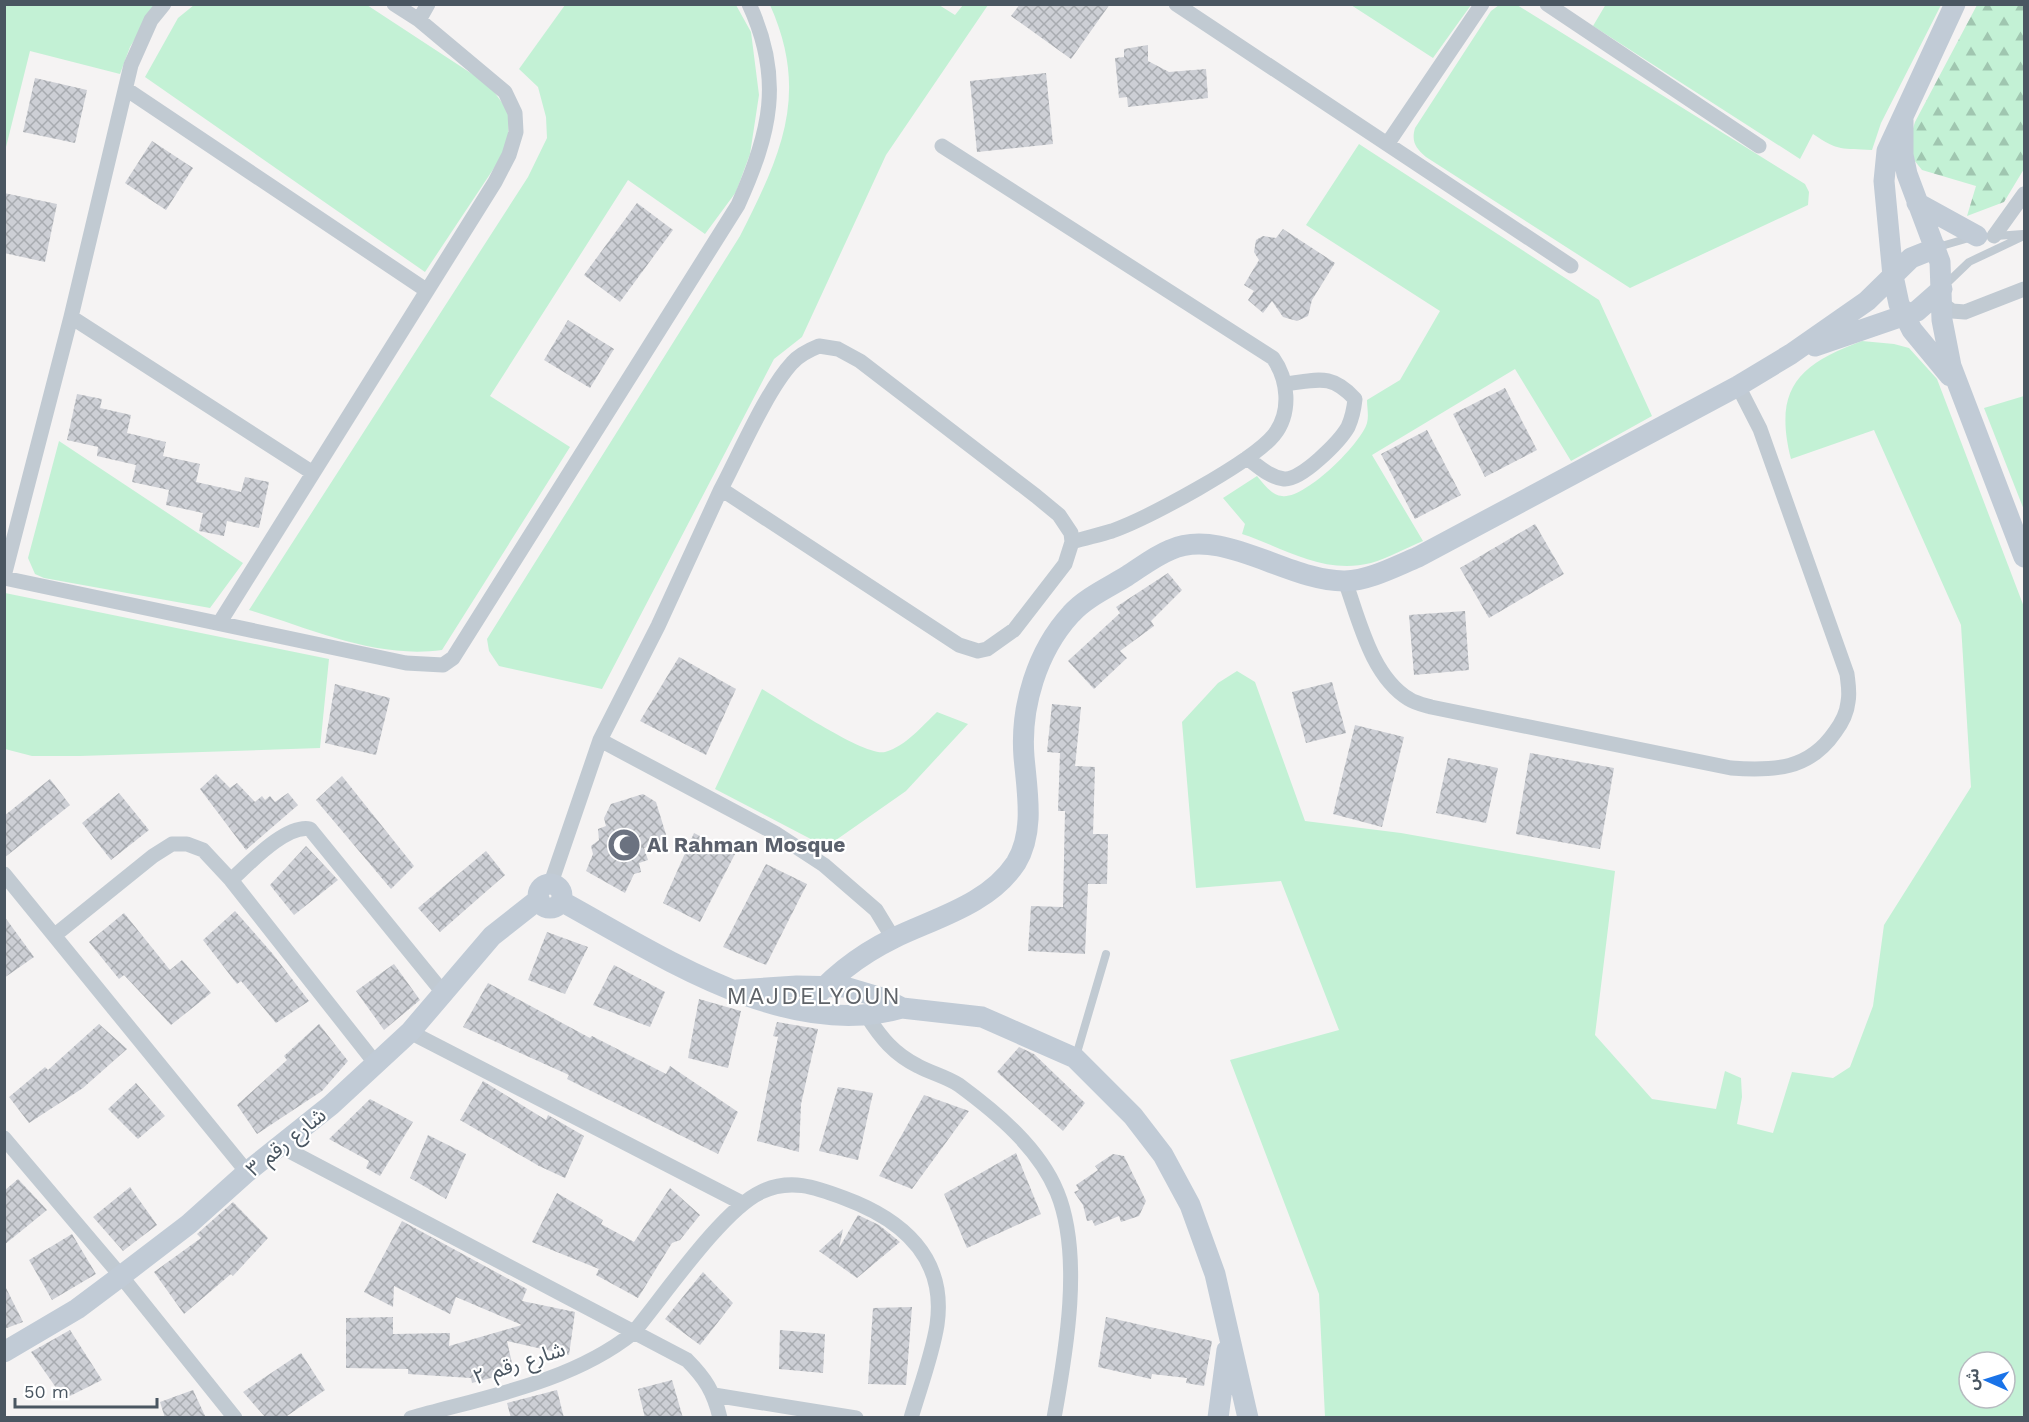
<svg xmlns="http://www.w3.org/2000/svg" width="2029" height="1422" font-family="'Work Sans','Noto Sans Arabic',sans-serif">
  <style>
    .green { fill: #c3f1d5; fill-rule: evenodd }
    .forest { fill: url(#forest-firs) }
    .building { fill: url(#building-cross-hatch) }
    .lines { fill: none; stroke-linecap: round; stroke-linejoin: round }
    .lane { stroke: #c1cad2; stroke-width: 8 }
    .street { stroke: #c1cad2; stroke-width: 15 }
    .secondary { stroke: #c1cbd6; stroke-width: 21 }
    .labels { text-anchor: middle; stroke-width: 4.5; stroke-linejoin: round; paint-order: stroke }
    .worship-label { font-size: 21px; font-weight: bold; fill: #5b616d; stroke: #fff; text-anchor: start }
    .street-label { font-size: 21px; fill: #4a5661; stroke: #fff }
    .quarter-label { font-size: 24px; letter-spacing: 1.5px; fill: #5f6368; stroke: #fff }
  </style>
  <defs>
    <pattern id="forest-firs" width="22" height="20" patternUnits="userSpaceOnUse" patternTransform="scale(1.5)"><rect width="22" height="20" fill="#c3f1d5"/><path d="M5 1l3.5 6h-7zM16 11l3.5 6h-7z" fill="#a0c6b0"/></pattern>
    <pattern id="building-cross-hatch" width="8" height="8" patternUnits="userSpaceOnUse" patternTransform="scale(1.5)"><rect width="8" height="8" fill="#cdcfd5"/><path d="M0 0l8 8M0 8l8-8" fill="none" stroke="#a8abb0"/></pattern>
  </defs>
  <rect width="100%" height="100%" fill="#f5f3f3"/>
  <path class="green" d="M 1606,4 L 1941,4 L 1941,5 L 1881,123 L 1872,150 C 1842,148 1839,152 1813,134 L 1800,159 L 1593,26 Z
    M 5,5 L 156,5 L 130,47 L 120,74 L 30,51 L 5,151 Z
    M 194,5 L 367,5 L 489,85 L 509,112 L 508,147 L 425,272 L 145,77 L 178,18 Z
    M 565,5 L 736,5 L 751,32 L 759,95 L 750,154 L 736,192 L 705,234 L 628,180 L 490,396 L 570,447 L 442,650 C 376,659 312,629 249,610 L 528,177 L 547,138 L 546,117 L 538,87 L 519,69 Z
    M 770,5 L 939,5 L 955,15 L 963,5 L 988,5 L 886,155 L 802,337 L 774,359 L 602,689 L 499,666 L 489,651 L 487,639 L 740,236 C 781,155 810,94 770,5 Z
    M 1351,5 L 1471,5 L 1433,58 Z
    M 1499,5 L 1517,5 L 1805,184 L 1809,192 L 1808,205 L 1630,288 L 1426,157 C 1416,148 1411,142 1415,128 L 1491,11 Z
    M 1359,144 L 1599,300 L 1652,416 L 1571,461 L 1515,369 L 1372,455 L 1423,541 C 1406,548 1388,558 1371,563 C 1323,575 1285,548 1242,534 L 1245,524 L 1223,498 L 1257,476 C 1264,484 1271,495 1282,496 C 1304,500 1361,444 1367,423 C 1369,416 1367,407 1367,400 L 1400,380 L 1440,311 L 1306,225 Z
    M 1862,341 L 1894,344 L 1909,348 L 1937,379 L 2024,607 L 2024,1417 L 1325,1417 L 1319,1294 L 1230,1060 L 1339,1030 L 1281,881 L 1196,888 L 1182,722 L 1218,683 L 1237,671 L 1255,682 L 1305,821 L 1401,833 L 1615,871 L 1595,1035 L 1652,1099 L 1716,1109 L 1725,1071 L 1741,1078 L 1742,1097 L 1737,1124 L 1773,1133 L 1792,1072 L 1833,1078 L 1850,1067 L 1873,1006 L 1884,925 L 1971,787 L 1961,625 L 1874,430 L 1791,459 C 1773,388 1799,364 1862,341 ZM 1969,1362 L 2005,1362 L 2005,1398 L 1969,1398 Z
    M 2024,396 L 2024,510 L 1984,408 Z
    M 59,441 L 243,563 L 210,608 L 44,578 L 35,574 L 28,558 Z
    M 5,593 L 329,659 L 320,748 L 80,756 L 32,756 L 5,749 Z
    M 762,689 C 784,702 865,757 885,752 C 906,746 922,726 937,712 L 968,724 L 906,791 L 826,847 L 715,789 Z"/>
  <path class="forest" d="M 1977,5 L 2024,5 L 2024,169 L 2004,202 L 1967,216 L 1976,186 L 1922,170 L 1914,160 L 1908,144 L 1915,122 Z"/>
  <path class="building" d="M 1020,4 L 1110,4 L 1071,59 L 1011,16 Z
    M 1148,45 L 1148,61 L 1169,72 L 1206,69 L 1208,98 L 1128,107 L 1127,97 L 1119,98 L 1115,58 L 1124,57 L 1124,49 Z
    M 1046,73 L 1053,144 L 977,152 L 970,81 Z
    M 35,78 L 87,90 L 75,143 L 23,132 Z
    M 152,141 L 193,168 L 166,210 L 125,183 Z
    M 4,193 L 57,204 L 45,262 L 4,253 Z
    M 637,203 L 673,230 L 620,302 L 584,275 Z
    M 1283,229 L 1335,263 L 1312,300 L 1308,316 L 1297,321 L 1283,317 L 1272,301 L 1263,313 L 1248,300 L 1254,291 L 1244,285 L 1259,260 L 1254,252 L 1256,240 L 1263,236 L 1276,238 Z
    M 568,320 L 614,349 L 590,388 L 544,360 Z
    M 1505,388 L 1537,450 L 1485,477 L 1453,414 Z
    M 77,394 L 102,399 L 100,408 L 131,415 L 127,433 L 166,442 L 163,456 L 200,464 L 196,482 L 241,492 L 245,477 L 269,482 L 259,528 L 227,521 L 224,536 L 199,531 L 203,513 L 166,505 L 169,490 L 132,482 L 136,465 L 97,456 L 98,447 L 67,440 Z
    M 1427,430 L 1461,495 L 1415,519 L 1381,454 Z
    M 1535,524 L 1564,574 L 1489,618 L 1460,568 Z
    M 1168,573 L 1182,590 L 1151,621 L 1154,626 L 1120,651 L 1127,658 L 1094,689 L 1068,661 L 1120,613 L 1116,607 Z
    M 1465,611 L 1469,670 L 1414,675 L 1409,615 Z
    M 679,657 L 736,689 L 706,755 L 640,721 Z
    M 1332,682 L 1346,733 L 1306,743 L 1292,692 Z
    M 335,684 L 390,698 L 376,755 L 325,743 Z
    M 1052,704 L 1081,707 L 1075,766 L 1095,767 L 1093,834 L 1108,834 L 1107,884 L 1088,884 L 1085,954 L 1028,951 L 1031,906 L 1063,907 L 1065,811 L 1058,811 L 1060,753 L 1047,752 Z
    M 1355,725 L 1404,737 L 1382,827 L 1333,814 Z
    M 1530,753 L 1614,768 L 1600,849 L 1516,834 Z
    M 1448,758 L 1498,768 L 1486,823 L 1436,813 Z
    M 216,774 L 230,788 L 237,783 L 255,802 L 262,796 L 265,800 L 270,796 L 275,802 L 288,793 L 298,805 L 246,850 L 200,789 Z
    M 342,776 L 414,866 L 391,889 L 316,800 Z
    M 50,779 L 70,805 L 4,858 L 4,816 Z
    M 119,793 L 149,830 L 111,860 L 82,823 Z
    M 643,794 L 656,802 L 668,841 L 644,848 L 648,860 L 639,863 L 641,872 L 634,874 L 625,893 L 586,871 L 593,854 L 591,846 L 599,840 L 598,829 L 606,826 L 604,818 L 611,804 Z
    M 694,833 L 735,854 L 700,922 L 663,903 Z
    M 306,846 L 338,880 L 294,915 L 270,885 Z
    M 486,851 L 505,875 L 440,932 L 418,908 Z
    M 766,864 L 807,884 L 766,965 L 723,947 Z
    M 235,911 L 272,953 L 309,1001 L 276,1023 L 241,981 L 237,984 L 203,940 Z
    M 124,913 L 170,970 L 182,960 L 211,993 L 171,1025 L 124,975 L 119,979 L 89,942 Z
    M 4,916 L 34,957 L 4,978 Z
    M 547,932 L 588,947 L 565,994 L 528,980 Z
    M 394,964 L 420,1000 L 384,1030 L 356,991 Z
    M 614,965 L 665,992 L 650,1027 L 593,1005 Z
    M 488,983 L 590,1038 L 592,1036 L 666,1074 L 670,1066 L 738,1112 L 718,1154 L 567,1079 L 569,1075 L 463,1027 Z
    M 699,999 L 741,1011 L 728,1068 L 688,1058 Z
    M 777,1022 L 818,1029 L 801,1104 L 799,1152 L 757,1141 L 778,1037 L 773,1036 Z
    M 99,1024 L 127,1049 L 83,1088 L 29,1123 L 9,1097 L 45,1067 L 48,1070 Z
    M 319,1024 L 348,1061 L 322,1091 L 257,1134 L 237,1105 L 287,1060 L 284,1056 Z
    M 1019,1047 L 1034,1054 L 1085,1103 L 1063,1131 L 997,1072 Z
    M 483,1081 L 546,1120 L 548,1115 L 584,1136 L 565,1178 L 539,1166 L 460,1120 Z
    M 136,1083 L 165,1116 L 138,1139 L 108,1109 Z
    M 838,1087 L 873,1093 L 858,1160 L 819,1151 Z
    M 924,1095 L 969,1111 L 912,1189 L 879,1176 Z
    M 370,1099 L 413,1122 L 380,1176 L 366,1168 L 369,1161 L 329,1139 Z
    M 428,1135 L 466,1154 L 446,1199 L 410,1178 Z
    M 1016,1153 L 1041,1214 L 967,1248 L 944,1194 Z
    M 1113,1154 L 1124,1156 L 1146,1201 L 1139,1216 L 1121,1222 L 1119,1216 L 1095,1226 L 1092,1220 L 1087,1221 L 1083,1205 L 1074,1192 L 1079,1190 L 1076,1185 L 1098,1170 L 1095,1166 Z
    M 18,1179 L 47,1210 L 4,1245 L 4,1191 Z
    M 130,1187 L 157,1225 L 123,1251 L 93,1217 Z
    M 670,1188 L 700,1215 L 680,1240 L 672,1243 L 638,1298 L 596,1275 L 599,1269 L 532,1242 L 557,1193 L 603,1220 L 601,1224 L 634,1242 Z
    M 233,1202 L 268,1238 L 233,1276 L 231,1274 L 184,1314 L 154,1272 L 201,1238 L 197,1234 Z
    M 858,1215 L 879,1225 L 900,1242 L 857,1278 L 819,1251 L 843,1229 L 839,1248 Z
    M 402,1221 L 527,1289 L 522,1301 L 575,1312 L 569,1355 L 507,1341 L 514,1372 L 472,1383 L 471,1378 L 408,1374 L 408,1369 L 346,1368 L 346,1318 L 393,1317 L 393,1334 L 450,1333 L 449,1346 L 522,1325 L 456,1297 L 450,1314 L 394,1286 L 393,1307 L 364,1292 Z
    M 72,1234 L 96,1274 L 52,1300 L 29,1260 Z
    M 703,1272 L 733,1303 L 700,1345 L 665,1319 Z
    M 4,1284 L 23,1322 L 4,1329 Z
    M 912,1307 L 906,1385 L 868,1384 L 873,1308 Z
    M 1106,1317 L 1212,1341 L 1204,1386 L 1186,1383 L 1187,1378 L 1152,1374 L 1151,1379 L 1098,1367 Z
    M 70,1330 L 102,1380 L 64,1399 L 31,1352 Z
    M 780,1330 L 825,1334 L 823,1373 L 779,1369 Z
    M 301,1353 L 325,1390 L 284,1418 L 266,1418 L 243,1392 Z
    M 672,1380 L 683,1418 L 645,1418 L 638,1389 Z
    M 193,1390 L 206,1418 L 165,1418 L 160,1402 Z
    M 557,1390 L 564,1418 L 511,1418 L 507,1403 Z"/>
  <g class="lines">
    <path class="lane" d="M 1996,236 L 2023,234
      M 1938,247 L 1969,238
      M 1945,285 L 1969,262 L 2024,236
      M 1076,1056 L 1106,954"/>
    <path class="street" d="M 1176,4 L 1571,266
      M 1547,4 L 1759,146
      M 419,20 L 428,4
      M 126,89 L 426,290
      M 1388,143 L 1482,4
      M 942,146 L 1273,358 C 1288,379 1292,412 1274,435 C 1251,463 1148,518 1112,531 C 1099,535 1085,538 1072,542
      M 1994,236 L 2024,194
      M 1942,304 L 1952,311 L 1965,312 L 2024,289
      M 71,317 L 313,473
      M 819,346 L 838,349 L 860,361 L 1036,496 L 1059,515 L 1071,533 L 1072,542 L 1065,564 L 1014,630 L 987,649 L 978,651 L 959,645 L 721,489 C 739,455 767,390 792,363 C 799,355 809,350 819,346 Z
      M 1247,458 C 1258,466 1269,477 1284,479 C 1301,481 1340,441 1348,427 C 1352,418 1354,409 1355,399 C 1331,373 1318,380 1286,384
      M 4,576 L 71,317 L 131,65 L 151,20 L 164,4
      M 4,578 L 406,663 L 443,665 L 453,658 L 738,205 C 770,134 784,79 749,4
      M 1345,581 C 1359,619 1371,676 1409,699 C 1415,703 1424,705 1431,707 L 1731,768 C 1774,771 1809,770 1835,732 C 1841,724 1847,712 1848,702 C 1850,693 1848,683 1847,674 L 1760,429 L 1738,386
      M 220,622 L 495,182 L 509,155 L 516,132 L 515,113 L 505,92 L 419,20 L 394,4
      M 600,740 L 775,833 L 824,865 L 876,910 L 893,938
      M 4,874 L 247,1172
      M 231,880 C 249,864 286,824 310,829 L 445,995
      M 551,883 L 600,740 L 658,626 L 721,489
      M 55,935 L 153,856 L 172,844 L 187,844 L 203,850 L 231,880 L 376,1064
      M 867,1016 C 881,1038 894,1054 918,1066 C 931,1073 947,1077 959,1085 C 997,1113 1039,1148 1057,1192 C 1083,1255 1066,1352 1054,1418
      M 410,1032 L 742,1203
      M 4,1138 L 121,1276 L 235,1418
      M 280,1146 L 687,1360 C 705,1378 714,1392 720,1418
      M 714,1395 L 856,1418
      M 411,1418 C 485,1397 572,1382 633,1333 C 663,1297 722,1210 761,1192 C 790,1178 815,1187 844,1198 C 901,1219 947,1257 937,1325 C 932,1356 920,1387 911,1418"/>
    <path class="secondary" d="M 1903,120 L 1903,155 L 1907,174 L 1940,262 L 1942,320 L 1951,366 L 2024,557
      M 1917,203 L 1977,236
      M 1815,346 L 1917,311 L 1942,289
      M 1950,376 L 1912,330 L 1899,304 L 1893,276 L 1884,181 L 1887,151 L 1955,4
      M538 896a12 12 0 1 1 24 0a12 12 0 1 1-24 0Z
      M 561,901 C 658,954 788,1042 902,1008
      M 737,990 L 797,986 L 845,987 L 882,998 L 902,1008 L 982,1017 L 1075,1058 L 1133,1116 L 1163,1155 L 1190,1205 L 1215,1274 L 1248,1418
      M 803,1011 C 828,979 857,956 894,938 C 935,918 988,905 1016,863 C 1035,832 1027,791 1024,757 C 1020,707 1037,651 1071,614 C 1085,598 1109,587 1127,576 C 1141,567 1155,556 1170,550 C 1222,526 1289,582 1345,581 C 1370,580 1394,567 1418,557 L 1738,386 L 1791,354 L 1867,301 L 1911,258 L 1936,248
      M 4,1352 L 77,1309 L 121,1276 L 189,1224 L 247,1172 L 331,1105 L 410,1032 L 492,936 L 539,899
      M 1218,1418 L 1227,1350"/>
  </g>
  <defs>
    <symbol id="mosque-disc" viewBox="-11 -11 22 22"><circle r="9.5" fill="#6b7280" stroke="#fff"/><path d="M3.5-4.9A6 6 0 1 0 3.5 4.9A5 5 0 1 1 3.5-4.9Z" fill="#fff"/></symbol>
  </defs>
  <g fill-rule="evenodd">
    <use href="#mosque-disc" x="605" y="826" width="38" height="38"/>
  </g>
  <g class="labels">
    <g class="worship-label">
      <text x="647" y="852">Al Rahman Mosque</text>
    </g>
    <g class="street-label">
      <text transform="translate(286 1142) rotate(-39)" y="7">شارع رقم ٣</text>
      <text transform="translate(519 1363) rotate(-18)" y="7">شارع رقم ٢</text>
    </g>
    <g class="quarter-label">
      <text x="814" y="1004">MAJDELYOUN</text>
    </g>
  </g>
  <rect width="2029" height="1422" fill="none" stroke="#4a5661" stroke-width="12"/>
  <g transform="translate(1987 1380) rotate(273)"><circle r="28" fill="#ffffff" stroke="#b7bbc0" stroke-width="1.5"/>
  <path d="M0-4.5L10 22L0 15L-10 22Z" fill="#1a73e8"/>
  <text y="-9" font-size="16" font-weight="bold" text-anchor="middle" fill="#4a5661">ش</text>
  </g>
  <path d="M15 1398v9h142v-9" fill="none" stroke="#4a5661" stroke-width="3"/>
  <text x="24" y="1398" font-size="18" fill="#4a5661" stroke="#ffffff" stroke-width="4.5" paint-order="stroke">50 m</text>
</svg>
